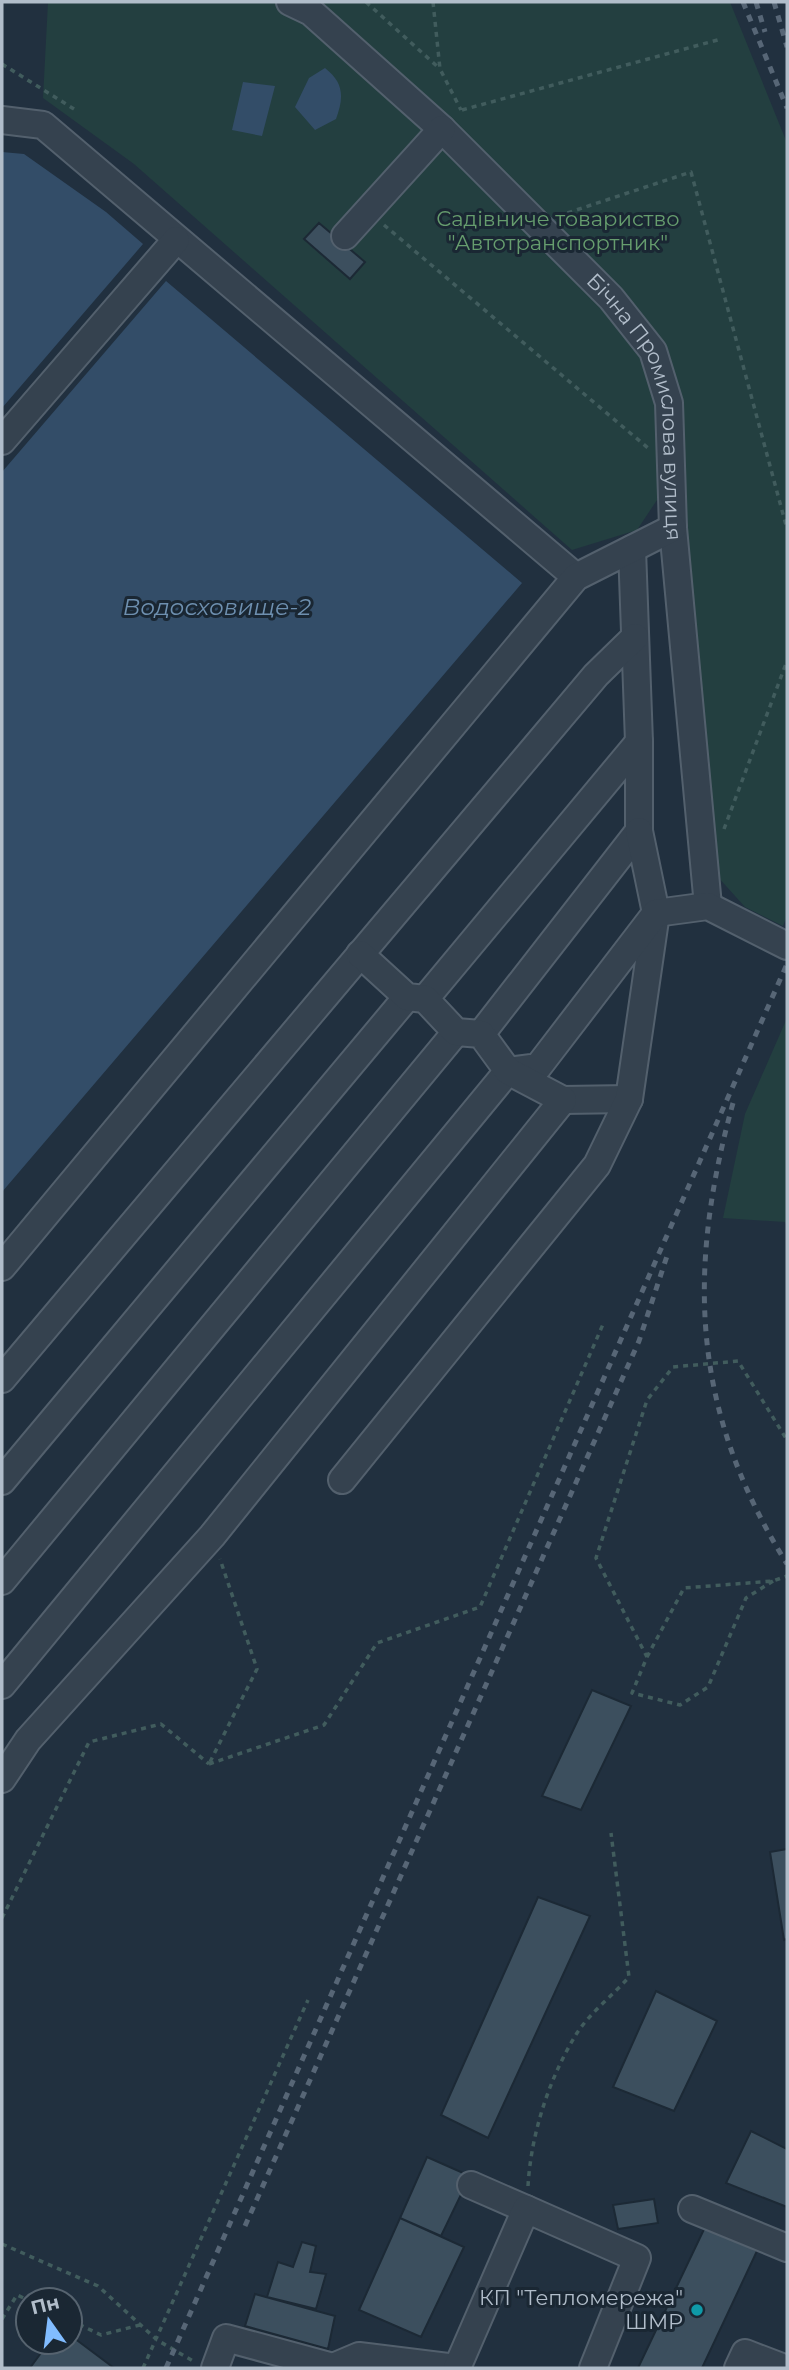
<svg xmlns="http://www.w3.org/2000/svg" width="789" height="2370" font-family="Montserrat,sans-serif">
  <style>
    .green { fill: #233f40 }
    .water { fill: #334d68 }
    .building { fill: #3c4f5e; stroke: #1c2935; stroke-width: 2 }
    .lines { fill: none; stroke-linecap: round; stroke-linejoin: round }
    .minor-casing { stroke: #53606d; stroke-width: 30 }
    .path { stroke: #415c5d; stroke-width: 3.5; stroke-dasharray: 5 5; stroke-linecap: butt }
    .minor { stroke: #35424f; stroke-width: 26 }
    .rail { stroke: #576676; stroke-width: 5; stroke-dasharray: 7 7; stroke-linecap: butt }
    .culture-dot { fill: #0f9aa8; stroke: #1a2733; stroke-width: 2.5 }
    .labels { text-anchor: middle; stroke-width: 6; stroke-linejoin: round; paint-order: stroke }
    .park-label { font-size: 21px; fill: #669d6e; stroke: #1a2733 }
    .street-label { font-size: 21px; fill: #b1bdca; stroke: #1a2733 }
    .poi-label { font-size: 21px; fill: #b1bdca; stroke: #1a2733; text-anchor: end }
    .water-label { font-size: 23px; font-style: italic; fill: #6e90b0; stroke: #1a2733 }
  </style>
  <rect width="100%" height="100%" fill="#21303f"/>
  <path class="green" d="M 48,2 L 730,2 L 787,143 L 787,916 L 783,926 L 745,907 L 708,866 L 679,467 L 637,530 L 572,550 L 134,164 L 43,98 Z
    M 787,1018 L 787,1227 L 785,1222 L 723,1218 L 745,1114 Z"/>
  <path class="water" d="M 325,68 C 344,83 344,97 336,119 L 315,130 L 295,107 L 309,78 Z
    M 243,82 L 275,86 L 262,136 L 232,130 Z
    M 2,152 L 24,154 L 106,212 L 143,244 L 2,408 Z
    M 166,281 L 522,583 L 2,1192 L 2,472 Z"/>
  <path class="building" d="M 319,223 L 365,262 L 350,279 L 304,239 Z
    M 592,1690 L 631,1706 L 581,1810 L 542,1796 Z
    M 787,1849 L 787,1939 L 784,1940 L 770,1852 Z
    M 538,1897 L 590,1916 L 488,2138 L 441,2115 Z
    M 656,1991 L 717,2021 L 674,2111 L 613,2087 Z
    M 751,2131 L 787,2149 L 787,2207 L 726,2183 Z
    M 427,2157 L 470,2176 L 441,2236 L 400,2218 Z
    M 654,2199 L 658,2223 L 618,2229 L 613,2205 Z
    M 400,2218 L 464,2247 L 421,2337 L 359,2310 Z
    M 707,2223 L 757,2251 L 702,2368 L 638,2368 Z
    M 302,2242 L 316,2246 L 310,2272 L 326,2274 L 316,2309 L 267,2297 L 278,2262 L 293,2267 Z
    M 255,2294 L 335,2316 L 328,2349 L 245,2326 Z
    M 70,2335 L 114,2368 L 30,2368 L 49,2342 L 70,2342 Z"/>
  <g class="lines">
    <defs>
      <g id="minor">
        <path id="s1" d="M 290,2 L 311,12 L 442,129 L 611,298 L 653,351 L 669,403 L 673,528 L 708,906"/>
        <path d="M 2,120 L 43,125 L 576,577"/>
        <path d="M 345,236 L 442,129"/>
        <path d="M 2,441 L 176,240"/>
        <path d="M 425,999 L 639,742"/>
        <path d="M 481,1034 L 639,831 L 639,742 L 632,549"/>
        <path d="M 563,1100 L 629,1099"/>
        <path d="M 2,1267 L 576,577 L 673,528"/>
        <path d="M 2,1379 L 596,675 L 635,637"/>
        <path d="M 342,1480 L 597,1165 L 629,1099 L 656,913 L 639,831"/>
        <path d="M 2,1481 L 407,997"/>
        <path d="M 2,1581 L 456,1032"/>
        <path d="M 2,1685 L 508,1071 L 538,1067 L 656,913 L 708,906 L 787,946"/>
        <path d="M 2,1779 L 28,1740 L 212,1536 L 563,1100 L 508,1071 L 481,1034 L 456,1032 L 425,999 L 407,997 L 360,954"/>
        <path d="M 471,2185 L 526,2209"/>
        <path d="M 692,2209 L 787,2248"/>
        <path d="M 215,2368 L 226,2338 L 333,2367 L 359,2356 L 456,2368"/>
        <path d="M 457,2368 L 526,2209 L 637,2258 L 593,2368"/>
        <path d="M 738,2368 L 745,2353 L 784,2368"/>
      </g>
    </defs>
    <use href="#minor" class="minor-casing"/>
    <path class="path" d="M 366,2 L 439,68
      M 433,2 L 440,69 L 461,110
      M 2,64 L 74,109
      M 462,110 L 721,39
      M 558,216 L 691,172 L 787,529
      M 384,225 L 648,448
      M 724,829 L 787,661
      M 773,1581 L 746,1598 L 708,1687 L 680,1705 L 632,1693 L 647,1657 L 596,1558 L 647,1400 L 673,1367 L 738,1361 L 787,1440
      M 647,1657 L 684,1588 L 773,1581 L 787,1576
      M 210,1762 L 257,1669 L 220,1559
      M 209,1764 L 324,1725 L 377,1643 L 480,1607 L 604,1322
      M 2,1918 L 89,1742 L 161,1724 L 209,1764
      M 528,2186 C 531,2134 549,2078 577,2033 C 590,2013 613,1995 629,1977 L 611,1833
      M 2,2244 L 98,2286 L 157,2340 L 195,2362
      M 2,2319 L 17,2295 L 28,2300
      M 70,2320 L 101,2335 L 140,2325
      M 143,2368 L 308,2000"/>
    <use href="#minor" class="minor"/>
    <path class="rail" d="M 743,2 L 787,108
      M 756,2 L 765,32
      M 774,2 L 787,47
      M 733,1103 C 686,1273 692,1412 787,1564
      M 245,2226 L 639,1341 L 667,1256
      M 166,2368 L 787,964"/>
  </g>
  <circle class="culture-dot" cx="697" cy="2310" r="7"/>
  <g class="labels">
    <g class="park-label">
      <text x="558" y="226">Садівниче товариство<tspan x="558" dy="24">"Автотранспортник"</tspan></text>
    </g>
    <g class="street-label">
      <text dy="7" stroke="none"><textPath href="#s1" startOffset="553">Бічна Промислова вулиця</textPath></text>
    </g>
    <g class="poi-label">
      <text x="683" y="2305">КП "Тепломережа"<tspan x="683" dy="24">ШМР</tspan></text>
    </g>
    <g class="water-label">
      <text x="217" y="615">Водосховище-2</text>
    </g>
  </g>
  <rect width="789" height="2370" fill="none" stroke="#b1bdca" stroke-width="7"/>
  <g transform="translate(49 2321) rotate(346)"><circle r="33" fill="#1a2733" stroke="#56636f" stroke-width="2"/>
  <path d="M0-5L12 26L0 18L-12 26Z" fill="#81bcff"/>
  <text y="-10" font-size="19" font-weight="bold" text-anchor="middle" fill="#b1bdca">Пн</text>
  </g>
</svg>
